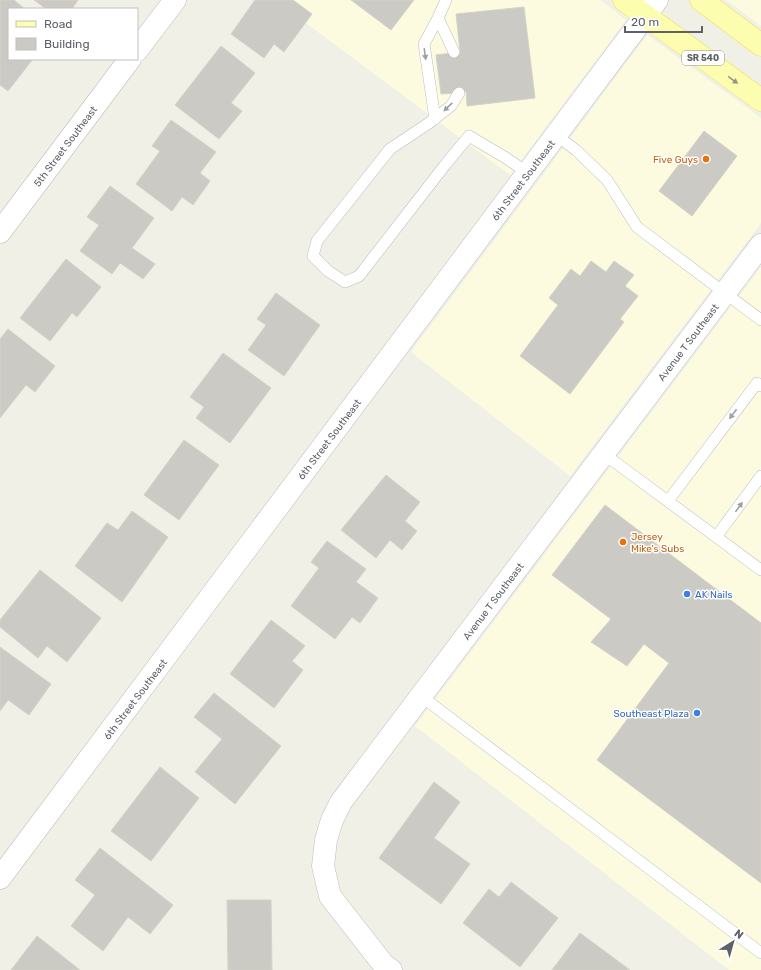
<svg xmlns="http://www.w3.org/2000/svg" width="761" height="970" font-family="Rubik,sans-serif">
  <style>
    .commercial { fill: #fdfbdf }
    .building { fill: #cccac4; stroke: #d5d3c5 }
    .lines { fill: none; stroke-linecap: round; stroke-linejoin: round }
    .service-casing { stroke: #bbbdc2; stroke-width: 12 }
    .minor-casing { stroke: #bbbdc2; stroke-width: 23 }
    .primary-casing { stroke: #eede62; stroke-width: 23 }
    .service { stroke: #fff; stroke-width: 11 }
    .minor { stroke: #fff; stroke-width: 22 }
    .primary { stroke: #fcfdaf; stroke-width: 22 }
    .oneway { fill: #9ea0a4 }
    .oneway2 { fill: #959880 }
    .food-dot { fill: #e8710a; stroke: #fff; stroke-width: 1.5 }
    .shop-dot { fill: #3f7fe0; stroke: #fff; stroke-width: 1.5 }
    .labels { text-anchor: middle; stroke-width: 3; stroke-linejoin: round; paint-order: stroke }
    .shield { fill: #fff; stroke: #8e9095; stroke-width: 1 }
    .shield-label { font-size: 9px; font-weight: bold; fill: #5e6167 }
    .street-label { font-size: 10px; fill: #5e6167; stroke: #fff }
    .food-label { font-size: 10px; fill: #c56008; stroke: #fff; text-anchor: end }
    .shop-label { font-size: 10px; fill: #366cbe; stroke: #fff; text-anchor: start }
  </style>
  <rect width="100%" height="100%" fill="#f0f0e7"/>
  <path class="commercial" d="M 275,0 L 600,0 L 626,20 L 510,175 Z
    M 726,0 L 761,0 L 761,26 Z
    M 647,35 L 761,118 L 761,223 L 570,476 L 411,352 Z
    M 761,267 L 761,970 L 729,970 L 415,726 Z"/>
  <path class="building" d="M 0,0 L 14,0 L 25,9 L 9,9 L 9,59 L 33,59 L 8,91 L 0,85 Z
    M 34,0 L 78,0 L 72,9 L 46,9 Z
    M 255,0 L 293,0 L 312,14 L 284,52 L 274,44 L 264,58 L 231,34 Z
    M 351,0 L 414,0 L 391,30 Z
    M 524,7 L 535,98 L 467,106 L 466,91 L 459,93 L 441,94 L 436,55 L 460,52 L 456,14 Z
    M 221,46 L 255,73 L 231,103 L 242,111 L 219,139 L 175,105 Z
    M 171,120 L 216,152 L 200,173 L 210,181 L 193,205 L 182,197 L 172,211 L 136,184 L 160,151 L 152,146 Z
    M 704,131 L 737,156 L 692,216 L 659,191 Z
    M 110,186 L 154,218 L 132,248 L 155,264 L 143,279 L 120,263 L 112,274 L 80,251 L 99,225 L 87,217 Z
    M 66,259 L 101,287 L 77,317 L 72,313 L 50,341 L 20,318 Z
    M 591,261 L 606,272 L 614,261 L 634,275 L 625,286 L 638,296 L 620,319 L 624,322 L 570,394 L 520,356 L 558,305 L 549,298 L 571,269 L 580,276 Z
    M 276,293 L 320,325 L 284,376 L 248,350 L 266,325 L 257,319 Z
    M 8,329 L 55,366 L 35,392 L 26,385 L 0,418 L 0,339 Z
    M 223,353 L 271,388 L 230,443 L 196,418 L 204,407 L 190,397 Z
    M 184,440 L 219,465 L 179,520 L 144,495 Z
    M 386,475 L 420,502 L 405,521 L 417,531 L 402,550 L 390,540 L 376,558 L 341,530 Z
    M 605,505 L 761,623 L 761,883 L 597,760 L 669,663 L 644,644 L 627,666 L 591,642 L 611,619 L 552,575 Z
    M 132,511 L 168,537 L 122,602 L 75,566 L 107,523 L 118,530 Z
    M 327,541 L 366,569 L 356,582 L 378,598 L 360,623 L 352,617 L 335,639 L 291,606 L 319,568 L 311,562 Z
    M 40,570 L 101,618 L 67,662 L 47,646 L 38,658 L 0,627 L 0,620 Z
    M 271,620 L 305,646 L 292,661 L 303,670 L 274,708 L 230,674 Z
    M 0,647 L 51,684 L 29,715 L 8,700 L 0,711 Z
    M 214,693 L 281,746 L 235,804 L 195,772 L 222,739 L 194,717 Z
    M 160,767 L 199,798 L 151,861 L 111,831 Z
    M 434,782 L 460,802 L 434,838 L 470,864 L 441,904 L 379,858 Z
    M 100,848 L 173,905 L 150,934 L 128,917 L 103,951 L 71,926 L 95,895 L 75,880 Z
    M 511,882 L 558,918 L 520,967 L 463,923 L 489,889 L 499,897 Z
    M 227,900 L 271,900 L 272,970 L 228,970 Z
    M 580,933 L 630,970 L 552,970 Z
    M 37,936 L 80,970 L 11,970 Z"/>
  <g class="lines">
    <defs>
      <path id="service" d="M 438,18 L 454,52
        M 459,93 L 451,106 L 429,123 L 390,149 L 317,241 L 313,256 L 328,271 L 345,282 L 359,276 L 445,165 L 469,136 L 506,158 L 528,173
        M 435,119 L 424,44 L 438,18 L 446,0
        M 556,135 L 577,151 L 607,180 L 637,227 L 761,320
        M 604,454 L 761,570
        M 668,501 L 757,383 L 761,386
        M 716,537 L 761,476
        M 421,696 L 761,953"/>
      <path id="minor" d="M 137,50 L 175,0
        M 0,232 L 130,59
        M 0,878 L 657,0
        M 391,970 L 383,964 L 330,896 L 323,866 L 326,840 L 332,820 L 341,802 L 761,245"/>
      <path id="primary" d="M 624,0 L 761,100
        M 701,0 L 761,45"/>
    </defs>
    <use href="#service" class="service-casing"/>
    <use href="#minor" class="minor-casing"/>
    <use href="#primary" class="primary-casing"/>
    <use href="#service" class="service"/>
    <use href="#minor" class="minor"/>
    <use href="#primary" class="primary"/>
  </g>
  <defs><path id="oneway-solid" d="M-6-.8H1V-3.2L6.5 0L1 3.2V.8H-6Z"/></defs>
  <g class="oneway">
    <use href="#oneway-solid" transform="translate(425 54) rotate(82)"/>
    <use href="#oneway-solid" transform="translate(448 107) rotate(136)"/>
    <use href="#oneway-solid" transform="translate(733 414) rotate(127)"/>
    <use href="#oneway-solid" transform="translate(739 507) rotate(-54)"/>
  </g>
  <use class="oneway2" href="#oneway-solid" transform="translate(733 80) rotate(36)"/>
  <g class="food-dot">
    <circle cx="706" cy="159" r="4"/>
    <circle cx="623" cy="542" r="4"/>
  </g>
  <g class="shop-dot">
    <circle cx="687" cy="594" r="4"/>
    <circle cx="697" cy="713" r="4"/>
  </g>
  <g class="labels">
    <rect class="shield" x="682" y="51" width="42" height="14" rx="3"/>
    <g class="shield-label">
      <text x="703" y="61">SR 540</text>
    </g>
    <g class="street-label">
      <text transform="translate(65 146) rotate(-53)" y="4">5th Street Southeast</text>
      <text transform="translate(523 180) rotate(-53)" y="4">6th Street Southeast</text>
      <text transform="translate(688 342) rotate(-53)" y="4">Avenue T Southeast</text>
      <text transform="translate(329 439) rotate(-53)" y="4">6th Street Southeast</text>
      <text transform="translate(493 601) rotate(-53)" y="4">Avenue T Southeast</text>
      <text transform="translate(135 699) rotate(-53)" y="4">6th Street Southeast</text>
    </g>
    <g class="food-label">
      <text x="698" y="163">Five Guys</text>
      <text x="631" y="540" text-anchor="start">Jersey<tspan x="631" dy="12">Mike's Subs</tspan></text>
    </g>
    <g class="shop-label">
      <text x="695" y="598">AK Nails</text>
      <text x="689" y="717" text-anchor="end">Southeast Plaza</text>
    </g>
  </g>
  <rect x="8" y="8" width="130" height="52" fill="#ffffff" stroke="#bfc0c2"/>
  <rect x="16" y="21" width="20" height="6" fill="#fcfdaf" stroke="#bfc0c2"/>
  <text x="44" y="28" font-size="12" fill="#5e6167">Road</text>
  <rect x="16" y="38" width="20" height="12" fill="#cccac4" stroke="#bfc0c2"/>
  <text x="44" y="48" font-size="12" fill="#5e6167">Building</text>
  <g transform="translate(733 942) rotate(37)" stroke="#ffffff" stroke-width="3" paint-order="stroke">
  <path d="M0-3L7 15L0 10L-7 15Z" fill="#5e6167"/>
  <text y="-6" font-size="11" font-weight="bold" text-anchor="middle" fill="#5e6167">N</text>
  </g>
  <path d="M625 26v6h77v-6" fill="none" stroke="#5e6167" stroke-width="2"/>
  <text x="631" y="26" font-size="12" fill="#5e6167" stroke="#ffffff" stroke-width="3" paint-order="stroke">20 m</text>
</svg>
